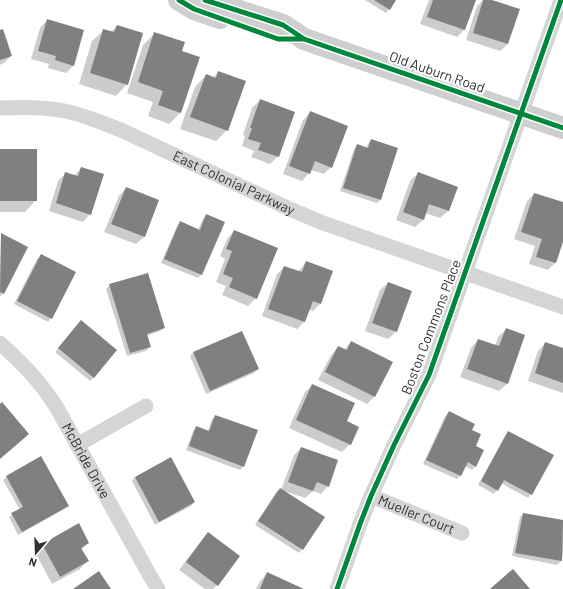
<svg xmlns="http://www.w3.org/2000/svg" width="563" height="589" font-family="Barlow,sans-serif">
  <style>
    .shadow { fill: #0003 }
    .building { fill: #808080 }
    .lines { fill: none; stroke-linecap: round; stroke-linejoin: round }
    .minor { stroke: #d5d5d5; stroke-width: 15 }
    .secondary { stroke: #cfcfcf; stroke-width: 22 }
    .cycleway-casing { stroke: #fff; stroke-width: 8 }
    .cycleway { stroke: #00873e; stroke-width: 5 }
    .labels { text-anchor: middle; stroke-width: 4; stroke-linejoin: round; paint-order: stroke }
    .street-label { font-size: 14px; fill: #313131; stroke: #fff }
  </style>
  <rect width="100%" height="100%" fill="#fff"/>
  <path class="shadow" d="M 365,0 L 395,0 L 386,13 Z
    M 429,0 L 475,0 L 464,30 L 457,37 L 420,24 Z
    M 483,0 L 489,0 L 508,44 L 500,51 L 466,40 L 477,6 Z
    M 47,20 L 73,66 L 66,73 L 48,68 L 49,64 L 31,59 L 40,28 Z
    M 117,26 L 127,84 L 116,96 L 79,84 L 92,41 L 104,30 L 111,32 Z
    M 0,31 L 11,56 L 4,63 L 0,65 Z
    M 155,33 L 181,51 L 181,112 L 169,124 L 148,116 L 153,102 L 127,93 L 143,45 Z
    M 218,72 L 227,130 L 216,141 L 180,129 L 195,87 L 206,75 L 213,78 Z
    M 260,100 L 278,156 L 270,164 L 251,157 L 254,151 L 242,146 L 245,136 L 243,135 L 252,108 Z
    M 311,112 L 331,167 L 324,174 L 311,170 L 309,173 L 302,181 L 283,174 L 303,120 Z
    M 371,140 L 397,149 L 380,200 L 377,203 L 340,191 L 354,149 L 357,145 L 366,148 L 368,144 Z
    M 0,150 L 36,200 L 25,212 L 0,212 Z
    M 81,168 L 90,214 L 83,222 L 49,211 L 58,181 L 66,173 L 74,176 Z
    M 418,173 L 456,188 L 448,211 L 440,218 L 425,213 L 423,220 L 415,227 L 396,220 L 410,181 Z
    M 126,188 L 158,201 L 144,237 L 136,244 L 104,232 L 119,196 Z
    M 534,194 L 563,203 L 563,239 L 555,263 L 548,270 L 529,264 L 535,246 L 514,239 L 527,201 Z
    M 207,215 L 224,223 L 201,275 L 198,278 L 161,263 L 177,226 L 180,223 L 198,230 L 203,219 Z
    M 234,231 L 256,298 L 248,306 L 222,295 L 226,286 L 216,282 L 225,259 L 220,256 L 227,239 Z
    M 1,234 L 26,247 L 3,293 L 0,297 Z
    M 41,255 L 51,318 L 48,322 L 14,304 L 37,259 Z
    M 306,262 L 320,304 L 313,311 L 309,310 L 304,322 L 297,329 L 262,316 L 277,274 L 284,267 L 298,272 Z
    M 388,283 L 410,291 L 396,332 L 388,339 L 365,331 L 380,290 Z
    M 110,285 L 164,328 L 160,331 L 146,336 L 150,347 L 146,351 L 127,356 L 106,289 Z
    M 77,325 L 94,377 L 90,381 L 55,352 Z
    M 506,329 L 524,336 L 507,384 L 499,391 L 460,377 L 471,348 L 478,340 L 495,346 L 498,337 Z
    M 242,332 L 258,369 L 254,373 L 206,394 L 190,356 L 193,353 Z
    M 351,342 L 392,362 L 374,397 L 367,404 L 318,380 L 331,355 L 338,347 L 344,350 Z
    M 545,343 L 563,349 L 563,393 L 528,381 L 538,351 Z
    M 313,385 L 346,422 L 350,444 L 342,452 L 289,428 L 305,392 Z
    M 449,412 L 471,431 L 475,447 L 476,466 L 472,470 L 465,466 L 460,476 L 457,479 L 423,464 L 445,416 Z
    M 216,416 L 243,467 L 240,470 L 186,450 L 193,431 L 197,427 L 208,431 L 212,419 Z
    M 508,432 L 531,494 L 528,498 L 501,483 L 494,494 L 478,485 L 505,436 Z
    M 301,448 L 328,486 L 321,494 L 313,491 L 305,498 L 284,491 L 324,517 L 299,553 L 255,525 L 276,492 L 280,489 L 281,490 L 294,455 Z
    M 7,477 L 68,505 L 64,509 L 18,535 L 9,517 L 20,510 L 3,480 Z
    M 135,477 L 194,502 L 191,506 L 155,525 L 132,481 Z
    M 523,514 L 563,521 L 563,553 L 561,561 L 557,565 L 512,556 L 520,517 Z
    M 208,533 L 217,585 L 213,589 L 205,589 L 179,570 L 201,541 Z
    M 88,543 L 81,550 L 87,561 L 80,569 L 52,584 L 35,552 L 42,544 Z
    M 268,573 L 300,589 L 256,589 L 260,581 Z"/>
  <path class="building" d="M 374,0 L 396,0 L 390,10 Z
    M 433,0 L 476,0 L 465,30 L 427,17 Z
    M 483,0 L 492,0 L 520,9 L 508,44 L 473,33 Z
    M 47,19 L 84,30 L 74,66 L 55,60 L 56,56 L 38,51 Z
    M 117,25 L 143,33 L 128,85 L 90,73 L 103,29 L 114,32 Z
    M 3,29 L 12,56 L 0,60 L 0,30 Z
    M 154,32 L 185,42 L 182,51 L 200,57 L 181,113 L 158,105 L 163,91 L 138,82 Z
    M 218,71 L 246,81 L 228,131 L 190,117 L 206,74 L 216,78 Z
    M 260,99 L 295,112 L 279,157 L 258,150 L 261,143 L 248,139 L 252,128 L 250,128 Z
    M 310,111 L 348,126 L 332,168 L 315,161 L 310,174 L 289,166 Z
    M 371,139 L 398,148 L 381,200 L 343,188 L 357,144 L 368,148 Z
    M 0,149 L 37,149 L 37,201 L 0,201 Z
    M 81,167 L 104,174 L 91,215 L 56,203 L 65,172 L 78,176 Z
    M 418,172 L 458,187 L 449,211 L 429,204 L 424,220 L 403,212 Z
    M 126,187 L 159,200 L 145,237 L 111,224 Z
    M 534,193 L 563,202 L 563,242 L 556,263 L 536,257 L 542,239 L 521,232 Z
    M 206,214 L 225,222 L 202,275 L 164,259 L 180,221 L 200,230 Z
    M 234,230 L 278,248 L 257,299 L 229,287 L 233,278 L 223,274 L 232,251 L 226,249 Z
    M 1,233 L 28,247 L 4,294 L 0,292 Z
    M 41,254 L 76,272 L 52,319 L 17,301 Z
    M 306,261 L 333,271 L 321,304 L 313,301 L 305,322 L 268,309 L 284,266 L 302,272 Z
    M 148,273 L 165,328 L 147,334 L 151,347 L 130,353 L 109,284 Z
    M 388,282 L 412,291 L 397,332 L 372,323 Z
    M 81,320 L 117,350 L 94,378 L 58,348 Z
    M 506,328 L 525,335 L 508,384 L 467,369 L 478,339 L 499,346 Z
    M 242,331 L 259,369 L 210,391 L 193,352 Z
    M 351,341 L 393,362 L 375,397 L 325,372 L 338,346 L 347,350 Z
    M 545,342 L 563,348 L 563,383 L 535,373 Z
    M 312,384 L 355,403 L 347,421 L 359,427 L 351,445 L 296,420 Z
    M 2,402 L 29,434 L 0,459 L 0,404 Z
    M 449,411 L 475,424 L 472,430 L 481,434 L 476,446 L 484,450 L 476,467 L 468,462 L 461,476 L 426,460 Z
    M 215,415 L 258,430 L 244,467 L 189,446 L 196,426 L 209,431 Z
    M 508,431 L 554,455 L 532,495 L 504,480 L 498,491 L 481,481 Z
    M 301,447 L 338,460 L 329,487 L 317,482 L 313,491 L 288,482 Z
    M 41,456 L 69,506 L 22,532 L 11,513 L 23,507 L 6,476 Z
    M 171,457 L 195,502 L 159,522 L 135,477 Z
    M 280,488 L 325,517 L 303,550 L 258,521 Z
    M 523,513 L 563,520 L 562,561 L 515,553 Z
    M 79,523 L 89,543 L 81,548 L 89,561 L 60,577 L 42,544 Z
    M 208,532 L 240,556 L 218,586 L 186,562 Z
    M 513,569 L 530,589 L 490,589 Z
    M 99,571 L 111,589 L 73,589 Z
    M 267,572 L 304,589 L 260,589 Z"/>
  <g class="lines">
    <g class="minor">
      <path id="s1" d="M 0,108 C 22,107 44,107 65,111 C 84,115 103,123 121,130 L 292,210 L 323,223 L 563,307"/>
      <path id="s2" d="M 0,343 C 23,364 40,381 57,408 L 149,574 L 158,589"/>
      <path d="M 77,445 L 146,406"/>
      <path id="s3" d="M 371,496 L 462,533"/>
      <path d="M 337,589 L 360,524 L 371,496 L 394,445 L 429,375 L 561,0"/>
    </g>
    <path class="secondary" d="M 179,0 L 194,9 L 220,18
      M 205,0 L 283,25 L 304,39 L 563,128"/>
    <defs>
      <path id="cycleway" d="M 179,0 L 194,9 L 278,39 L 304,39
        M 205,0 L 283,25 L 304,39 L 563,128
        M 337,589 L 360,524 L 371,496 L 394,445 L 429,375 L 561,0"/>
    </defs>
    <use href="#cycleway" class="cycleway-casing"/>
    <use href="#cycleway" class="cycleway"/>
  </g>
  <g class="labels">
    <g class="street-label">
      <text transform="translate(437 72) rotate(19)" y="5">Old Auburn Road</text>
      <text dy="5" stroke="none"><textPath href="#s1" startOffset="249">East Colonial Parkway</textPath></text>
      <text transform="translate(431 327) rotate(-69)" y="5">Boston Commons Place</text>
      <text dy="5" stroke="none"><textPath href="#s2" startOffset="147">McBride Drive</textPath></text>
      <text dy="5" stroke="none"><textPath href="#s3" startOffset="49">Mueller Court</textPath></text>
    </g>
  </g>
  <g transform="translate(36 553) rotate(199)" stroke="#ffffff" stroke-width="3" paint-order="stroke">
  <path d="M0-3L7 15L0 10L-7 15Z" fill="#313131"/>
  <text y="-6" font-size="11" font-weight="bold" text-anchor="middle" fill="#313131">N</text>
  </g>
</svg>
